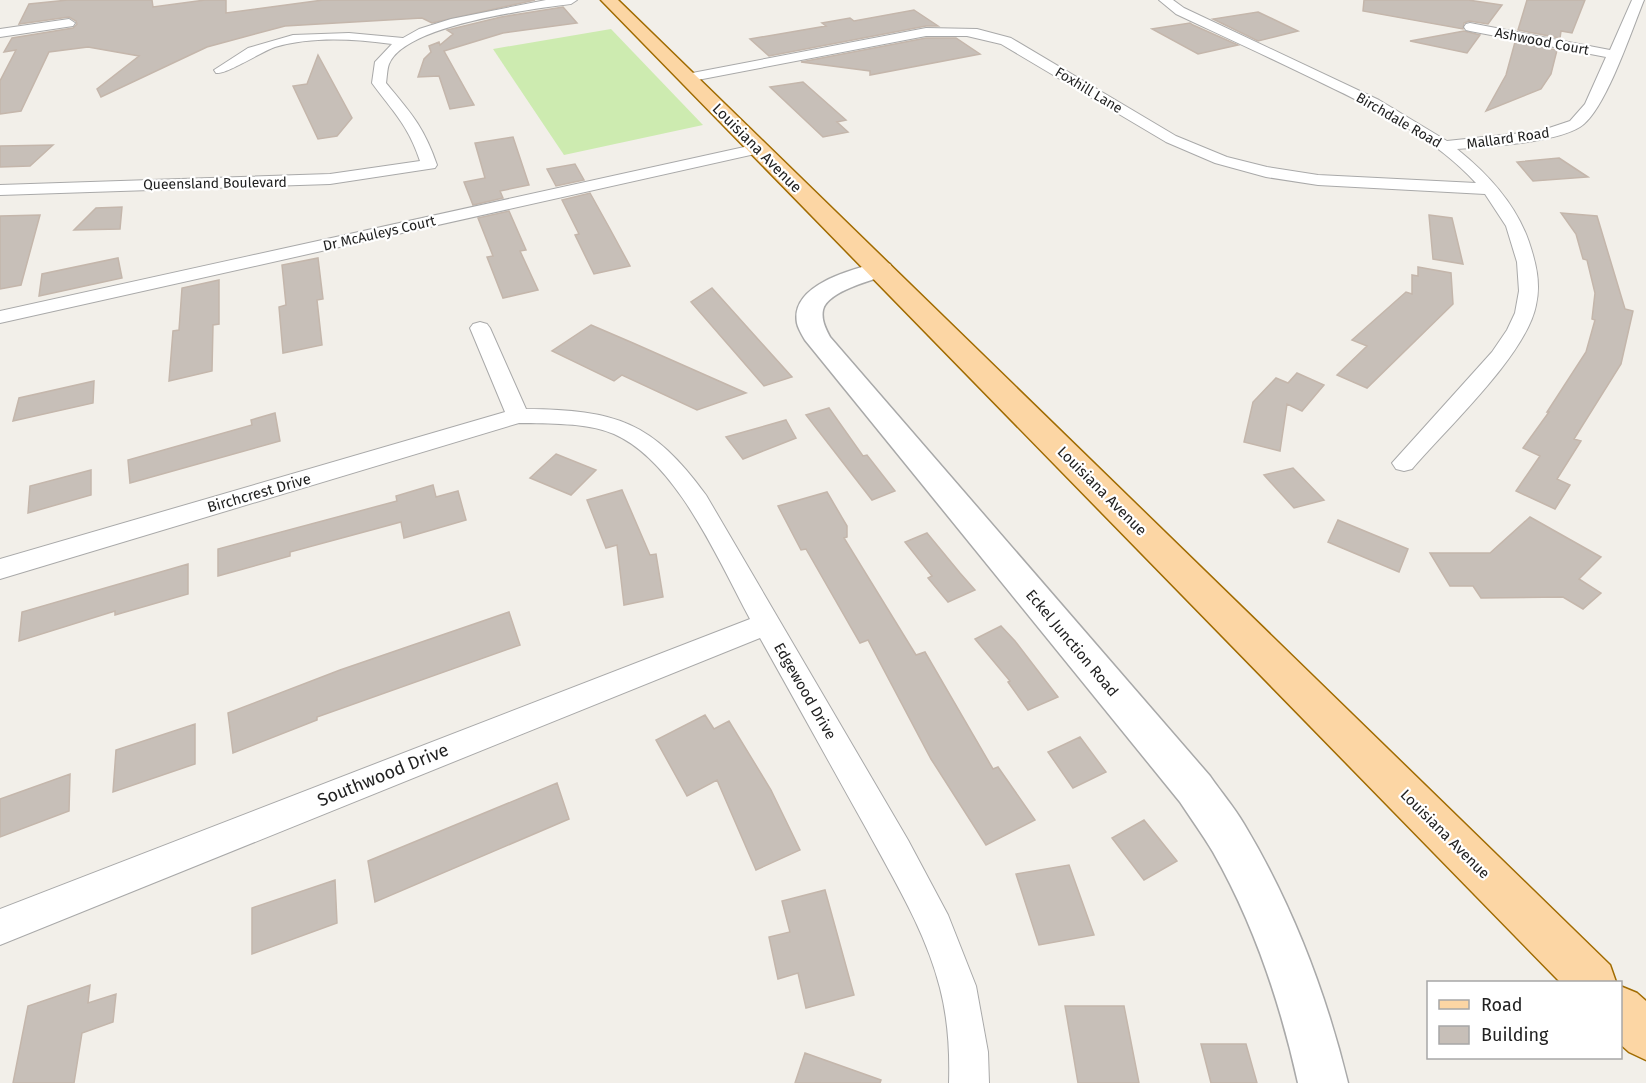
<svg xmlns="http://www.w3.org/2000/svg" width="1646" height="1083" font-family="'Fira Sans',sans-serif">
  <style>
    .grass { fill: #cdebb0 }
    .building { fill: #c7bfb8; stroke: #c4b6ab; stroke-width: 1.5 }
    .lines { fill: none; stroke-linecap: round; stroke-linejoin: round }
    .minor-casing { stroke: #a9a9a9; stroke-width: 2 }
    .tertiary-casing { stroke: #a9a9a9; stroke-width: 3 }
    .primary-casing { stroke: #a06b00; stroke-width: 3 }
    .minor { fill: #fff; fill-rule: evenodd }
    .tertiary { fill: #fff; fill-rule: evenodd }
    .primary { fill: #fcd6a4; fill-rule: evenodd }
    .labels { text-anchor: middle; stroke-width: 4.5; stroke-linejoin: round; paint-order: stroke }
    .far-street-label { font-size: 14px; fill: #222; stroke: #fff }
    .street-label { font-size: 15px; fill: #222; stroke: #fff }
    .near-street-label { font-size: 18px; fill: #222; stroke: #fff }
  </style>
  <rect width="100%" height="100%" fill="#f2efe9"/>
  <path class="grass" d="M 611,29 L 703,125 L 564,155 L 493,49 Z"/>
  <path class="building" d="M 68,0 L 152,0 L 153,7 L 205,0 L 226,0 L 226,13 L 323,0 L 535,0 L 432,23 L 422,18 L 285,26 L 207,47 L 101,97 L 97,89 L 139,56 L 88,47 L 49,52 L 21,111 L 0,114 L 0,81 L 16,50 L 4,52 L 12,38 L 73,28 L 77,24 L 76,21 L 69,17 L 19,24 L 29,4 Z
    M 1364,0 L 1468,0 L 1502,5 L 1488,24 L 1469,21 L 1464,23 L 1463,29 L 1363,11 Z
    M 1527,0 L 1585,0 L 1572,33 L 1561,31 L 1560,38 L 1518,30 Z
    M 563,7 L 577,23 L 503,33 L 444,51 L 474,105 L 450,109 L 439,76 L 418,77 L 424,59 L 431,52 L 429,46 L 439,42 L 440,45 L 453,34 L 447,30 L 501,17 Z
    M 914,10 L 938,26 L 926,26 L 769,56 L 750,39 L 826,26 L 822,23 L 850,18 L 854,21 Z
    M 1258,12 L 1298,31 L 1258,41 L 1213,19 Z
    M 1190,23 L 1193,25 L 1238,45 L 1198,54 L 1152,29 Z
    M 1464,31 L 1480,35 L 1467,53 L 1410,41 Z
    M 926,38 L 956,38 L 980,54 L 870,75 L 870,71 L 801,62 Z
    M 1515,42 L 1557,50 L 1551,74 L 1541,89 L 1486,111 L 1506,75 Z
    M 318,55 L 352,118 L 337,136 L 318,139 L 293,86 L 307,84 Z
    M 803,82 L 846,120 L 837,122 L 848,132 L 823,137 L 770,87 Z
    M 513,137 L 529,185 L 500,191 L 503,198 L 473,205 L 464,182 L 485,178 L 475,143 Z
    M 53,145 L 30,166 L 0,167 L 0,146 Z
    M 1559,158 L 1588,177 L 1533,181 L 1517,162 Z
    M 575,164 L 584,180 L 556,186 L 547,169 Z
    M 590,193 L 610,229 L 630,266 L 594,274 L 575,235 L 579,234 L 562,200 Z
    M 122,207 L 120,229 L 74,230 L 96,208 Z
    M 509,211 L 526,250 L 520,251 L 538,290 L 503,298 L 487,257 L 493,256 L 478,218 Z
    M 1561,213 L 1597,216 L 1625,309 L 1633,311 L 1621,364 L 1574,439 L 1581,441 L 1557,479 L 1570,485 L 1555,509 L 1516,491 L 1540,456 L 1523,448 L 1549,412 L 1547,412 L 1586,352 L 1595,320 L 1592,319 L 1595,293 L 1587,260 L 1583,259 L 1576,234 Z
    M 40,215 L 21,285 L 0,289 L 0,216 Z
    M 1429,215 L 1452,218 L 1463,264 L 1433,259 Z
    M 118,258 L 122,278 L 39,296 L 42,274 Z
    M 318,258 L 323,299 L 317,300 L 322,345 L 283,353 L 279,307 L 286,305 L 282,265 Z
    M 1418,267 L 1451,273 L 1453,304 L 1367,388 L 1337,375 L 1367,346 L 1352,340 L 1406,292 L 1412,294 L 1412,275 L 1418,276 Z
    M 219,280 L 219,324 L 213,325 L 212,371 L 169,381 L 173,331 L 179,330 L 182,288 Z
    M 712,288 L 792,377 L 764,386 L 691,302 Z
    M 591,325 L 633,343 L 746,393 L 697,410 L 622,375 L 614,381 L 552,351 Z
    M 1297,373 L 1324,385 L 1302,411 L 1287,404 L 1280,451 L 1244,442 L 1253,402 L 1276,378 L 1288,383 Z
    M 94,381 L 93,403 L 13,421 L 19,398 Z
    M 829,408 L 863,456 L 867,455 L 895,491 L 872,500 L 806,415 Z
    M 275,413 L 280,441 L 130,483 L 128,460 L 252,425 L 251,420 Z
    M 786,420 L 796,438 L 743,459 L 726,437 Z
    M 556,454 L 596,470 L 571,495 L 530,478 Z
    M 1293,468 L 1324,500 L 1294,508 L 1264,475 Z
    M 91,470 L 91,495 L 28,513 L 30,486 Z
    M 433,485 L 436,497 L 458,491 L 466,520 L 404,538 L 401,522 L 290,552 L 290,556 L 218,576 L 218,549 L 397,501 L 396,496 Z
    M 622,490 L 650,555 L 656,554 L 663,597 L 624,605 L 617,545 L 606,548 L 587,500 Z
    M 827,492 L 847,526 L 847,537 L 844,538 L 916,655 L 925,652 L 993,769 L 998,767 L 1035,820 L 986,845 L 931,759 L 868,640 L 860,643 L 806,549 L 801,550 L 778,506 Z
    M 1530,517 L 1601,557 L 1579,579 L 1601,593 L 1583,609 L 1563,597 L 1481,598 L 1473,586 L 1450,586 L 1430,553 L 1490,553 Z
    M 1338,520 L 1408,549 L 1399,572 L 1328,542 Z
    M 927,533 L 960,573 L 975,590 L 948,602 L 928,578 L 932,576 L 905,542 Z
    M 188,564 L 188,594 L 115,615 L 115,611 L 19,641 L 22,612 Z
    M 509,612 L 520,645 L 317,717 L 317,720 L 233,753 L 228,713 L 340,670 Z
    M 1001,626 L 1015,641 L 1058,697 L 1028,710 L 1008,682 L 1010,681 L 975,639 Z
    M 705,715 L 714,729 L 729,721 L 771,790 L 800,850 L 756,870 L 717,780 L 687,796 L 656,740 Z
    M 195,724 L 195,764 L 113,792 L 116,750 Z
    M 1080,737 L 1106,772 L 1073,788 L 1048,752 Z
    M 70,774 L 69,811 L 0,837 L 0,799 Z
    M 557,783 L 569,819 L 375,902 L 368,861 Z
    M 1144,820 L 1177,861 L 1144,880 L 1112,838 Z
    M 1069,865 L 1094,935 L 1039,945 L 1016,874 Z
    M 335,880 L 337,923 L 252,954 L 252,908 Z
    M 825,890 L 854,995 L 806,1008 L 798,973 L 778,979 L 769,937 L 790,932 L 782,901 Z
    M 90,985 L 88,1003 L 116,994 L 113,1022 L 82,1033 L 74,1083 L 13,1083 L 28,1006 Z
    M 1065,1006 L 1124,1006 L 1139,1083 L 1078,1083 Z
    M 1201,1044 L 1246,1044 L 1257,1083 L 1211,1083 Z
    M 805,1053 L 881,1080 L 880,1083 L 795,1083 Z"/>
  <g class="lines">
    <defs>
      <path id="minor" d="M 546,0 L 577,0 L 571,4 C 532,9 405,25 389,64 C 387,69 387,77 386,83 C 411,113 424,127 437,165 L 435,168 L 330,184 L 0,195 L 0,185 L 330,174 L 420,161 C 408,125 394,113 372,83 L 375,62 L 392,44 C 354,39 313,36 275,47 C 261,52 225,75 216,73 L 214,70 L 248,48 L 293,35 L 349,33 L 403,38 L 419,29 L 451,19 Z
        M 1159,0 L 1173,0 L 1184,8 L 1379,100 L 1447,141 L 1540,131 L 1570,121 L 1585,104 L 1606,57 L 1470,31 L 1466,30 L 1464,27 L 1466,24 L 1470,23 L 1610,50 L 1632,0 L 1644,0 C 1632,29 1605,112 1580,127 C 1554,143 1489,146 1457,149 C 1488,174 1516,204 1529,242 C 1536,263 1541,283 1536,305 C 1527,354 1446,429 1412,469 L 1404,471 L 1396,469 L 1392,463 L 1492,352 L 1507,330 L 1515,313 L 1519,291 L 1517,262 L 1506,226 L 1485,194 L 1318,185 L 1266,177 L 1215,163 L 1166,142 L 1001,44 L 967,36 L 926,36 L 687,82 L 680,78 L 687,74 L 926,28 L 977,29 L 1011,38 L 1176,136 L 1227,157 L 1267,167 L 1318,175 L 1476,183 C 1435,138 1378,110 1324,84 C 1275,60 1225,37 1176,14 Z
        M 69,19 L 75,23 L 73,26 L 0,37 L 0,29 Z
        M 758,144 L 766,149 L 764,152 L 0,323 L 0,311 Z
        M 480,322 L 487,324 L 490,328 L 526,409 C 616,410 652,421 706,495 L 908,840 L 948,915 L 976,986 L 988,1052 L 989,1083 L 949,1083 C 950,1051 948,1019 940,988 C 926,932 894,880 867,830 C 831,766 796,702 760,638 L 0,945 L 0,909 L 750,619 C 718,560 677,462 614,434 C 584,422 550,424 519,423 L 0,579 L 0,559 L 505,412 L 470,328 L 473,324 Z"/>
      <path id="tertiary" d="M 881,262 L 890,264 L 893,269 L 890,274 C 873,280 827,291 823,310 C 821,320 826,329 830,337 L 1210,776 C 1221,792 1234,807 1244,824 C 1292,904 1326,993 1348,1083 L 1298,1083 C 1280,1002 1254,924 1213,852 C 1203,835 1191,819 1180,802 L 805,340 C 802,335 798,328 797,323 C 790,284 854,269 881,262 Z"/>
      <path id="primary" d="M 601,0 L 618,0 L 1610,965 L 1616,982 L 1560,982 Z
        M 1620,986 L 1637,993 L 1646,1001 L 1646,1060 L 1629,1052 L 1620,1044 Z"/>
    </defs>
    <use href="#minor" class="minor-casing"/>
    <use href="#tertiary" class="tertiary-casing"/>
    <use href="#primary" class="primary-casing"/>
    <use href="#minor" class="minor"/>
    <use href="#tertiary" class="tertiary"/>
    <use href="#primary" class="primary"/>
  </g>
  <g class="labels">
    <g class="far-street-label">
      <text transform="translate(1542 41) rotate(11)" y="5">Ashwood Court</text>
      <text transform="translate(1089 90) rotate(31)" y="5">Foxhill Lane</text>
      <text transform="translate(1399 120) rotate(30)" y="5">Birchdale Road</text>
      <text transform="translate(1508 138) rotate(-8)" y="5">Mallard Road</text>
      <text transform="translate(215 183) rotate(-1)" y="5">Queensland Boulevard</text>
      <text transform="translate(379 233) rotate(-13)" y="5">Dr McAuleys Court</text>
    </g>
    <g class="street-label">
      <text transform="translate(757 148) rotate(45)" y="5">Louisiana Avenue</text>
      <text transform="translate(1102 491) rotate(45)" y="5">Louisiana Avenue</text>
      <text transform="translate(259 493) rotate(-16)" y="5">Birchcrest Drive</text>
      <text transform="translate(1072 643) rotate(50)" y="5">Eckel Junction Road</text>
      <text transform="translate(805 691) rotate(60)" y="5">Edgewood Drive</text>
      <text transform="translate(1445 834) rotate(45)" y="5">Louisiana Avenue</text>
    </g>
    <g class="near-street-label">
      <text transform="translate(383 775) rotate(-22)" y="6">Southwood Drive</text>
    </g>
  </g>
  <rect x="1427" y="981" width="195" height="78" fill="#ffffff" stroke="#a7a7a7" stroke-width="1.5"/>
  <rect x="1439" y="1000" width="30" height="9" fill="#fcd6a4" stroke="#a7a7a7" stroke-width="1.5"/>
  <text x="1481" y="1011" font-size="18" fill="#222222">Road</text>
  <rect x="1439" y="1026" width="30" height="18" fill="#c7bfb8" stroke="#a7a7a7" stroke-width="1.5"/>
  <text x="1481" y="1041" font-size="18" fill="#222222">Building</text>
</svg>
